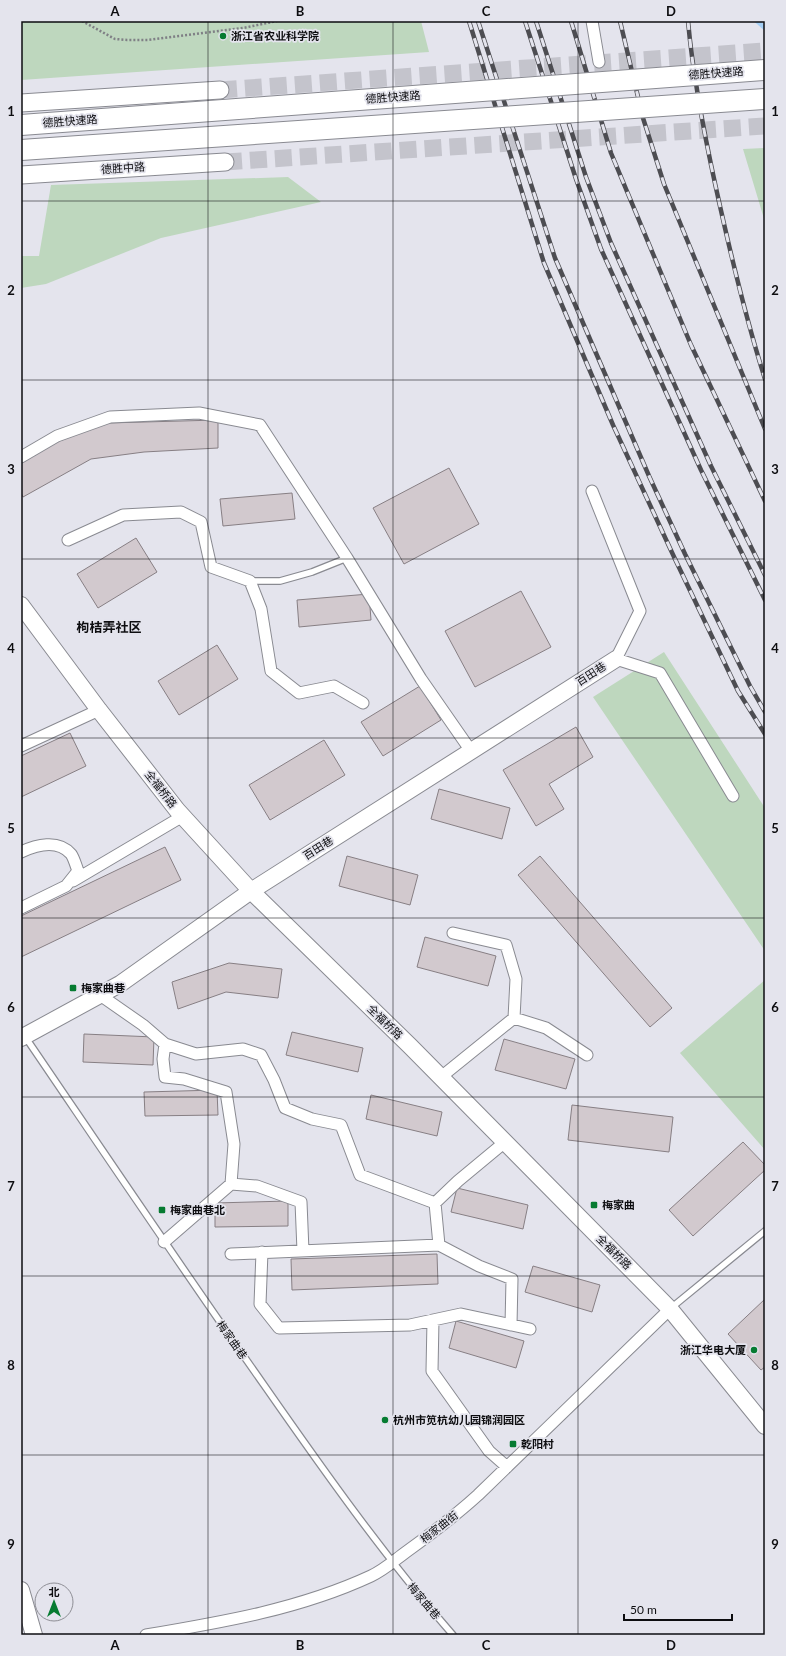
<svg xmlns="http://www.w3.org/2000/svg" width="786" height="1656" font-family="Lato,'Noto Sans SC',sans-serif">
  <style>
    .green { fill: #bed7be }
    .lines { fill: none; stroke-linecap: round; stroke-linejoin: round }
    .stream { stroke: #a5cff5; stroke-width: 4.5 }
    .building { fill: #d2c9ce; stroke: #877f84 }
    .primary-tunnel { stroke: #c4c4cc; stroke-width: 17; stroke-dasharray: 17 8; stroke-linecap: butt }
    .lane-casing { stroke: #898a91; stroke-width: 8 }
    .street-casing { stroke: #898a91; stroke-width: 13 }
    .secondary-casing { stroke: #898a91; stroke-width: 18 }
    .primary-casing { stroke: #898a91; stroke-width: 19 }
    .path { stroke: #7f7f85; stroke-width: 2.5; stroke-dasharray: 2 2; stroke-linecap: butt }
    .lane { stroke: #fff; stroke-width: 5.5 }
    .street { stroke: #fff; stroke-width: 11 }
    .secondary { stroke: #fff; stroke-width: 16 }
    .primary { stroke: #fff; stroke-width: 17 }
    .rail-casing { stroke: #4d4d52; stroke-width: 4.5 }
    .rail { stroke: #e4e4ed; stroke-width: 3; stroke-dasharray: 9; stroke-linecap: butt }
    .highway-bridge-casing { stroke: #898a91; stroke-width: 22; stroke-linecap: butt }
    .highway-bridge { stroke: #fff; stroke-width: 20 }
    .grid { fill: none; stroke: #0d0d10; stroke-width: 1; stroke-opacity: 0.55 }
    .poi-dot { fill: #067b31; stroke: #e4e4ed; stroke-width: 1.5 }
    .labels { text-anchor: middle; stroke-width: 3.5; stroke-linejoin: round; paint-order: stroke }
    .poi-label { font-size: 11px; font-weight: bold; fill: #0d0d10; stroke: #e4e4ed; text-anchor: start }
    .street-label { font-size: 11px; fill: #0d0d10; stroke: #e4e4ed }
    .quarter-label { font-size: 13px; font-weight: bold; fill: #0d0d10; stroke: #e4e4ed }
    .neatline { fill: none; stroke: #0d0d10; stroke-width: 1.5 }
    .grid-label { font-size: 13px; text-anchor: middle; font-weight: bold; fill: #0d0d10 }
  </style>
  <rect width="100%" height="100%" fill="#e4e4ed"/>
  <path class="green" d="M 21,21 L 421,21 L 429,52 L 21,80 Z
    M 765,148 L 765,222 L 743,149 Z
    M 288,177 L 321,202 L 161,238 L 46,284 L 21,288 L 21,256 L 39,256 L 51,185 Z
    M 664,652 L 765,808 L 765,951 L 593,697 Z
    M 765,980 L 765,1150 L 680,1053 Z"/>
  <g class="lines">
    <path class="stream" d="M 757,21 L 765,28"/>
  </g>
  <path class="building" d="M 218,420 L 218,448 L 144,452 L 91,459 L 23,497 L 21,493 L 21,460 L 51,444 L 107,423 Z
    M 449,468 L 479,524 L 404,564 L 373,508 Z
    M 292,493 L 295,519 L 223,526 L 220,499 Z
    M 136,538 L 157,572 L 98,608 L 77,574 Z
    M 521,591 L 551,647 L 475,687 L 445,631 Z
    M 369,594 L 371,620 L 299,627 L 297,600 Z
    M 217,645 L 238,679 L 179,715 L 158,681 Z
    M 420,686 L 441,720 L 383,756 L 361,722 Z
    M 576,727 L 593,757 L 549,784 L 564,809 L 536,826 L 503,770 Z
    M 70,733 L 86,766 L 21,797 L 21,756 Z
    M 324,740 L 345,775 L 270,820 L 249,785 Z
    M 439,789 L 510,808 L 502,839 L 431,819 Z
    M 165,847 L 181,880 L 21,957 L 21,916 Z
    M 347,856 L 418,875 L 410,905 L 339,886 Z
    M 540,856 L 672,1008 L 650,1027 L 518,875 Z
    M 425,937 L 496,956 L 488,986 L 417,967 Z
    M 229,963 L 282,969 L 278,998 L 226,992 L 178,1009 L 172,982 Z
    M 292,1032 L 363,1048 L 358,1072 L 286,1055 Z
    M 84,1034 L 154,1037 L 153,1065 L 83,1062 Z
    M 504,1039 L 575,1059 L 566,1089 L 495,1070 Z
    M 217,1090 L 218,1115 L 145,1116 L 144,1092 Z
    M 371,1095 L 442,1112 L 437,1136 L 366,1119 Z
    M 572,1105 L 673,1117 L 669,1152 L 568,1140 Z
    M 743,1142 L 765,1165 L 765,1170 L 693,1236 L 669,1210 Z
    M 457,1188 L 528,1205 L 523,1229 L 451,1212 Z
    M 288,1201 L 288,1226 L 215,1227 L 215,1203 Z
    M 437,1254 L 438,1284 L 292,1290 L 291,1259 Z
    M 533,1266 L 600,1285 L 592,1312 L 525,1292 Z
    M 765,1299 L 765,1367 L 761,1370 L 728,1334 Z
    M 456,1321 L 524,1341 L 516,1368 L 449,1348 Z"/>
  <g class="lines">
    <path class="primary-tunnel" d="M 220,90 L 765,51
      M 225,162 L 765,126"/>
    <defs>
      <path id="lane" d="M 250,581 L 280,581 L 312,572 L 347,558
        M 26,1038 C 105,1154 183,1270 264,1385 C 324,1471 384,1556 453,1635
        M 671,1308 L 765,1231"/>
      <path id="street" d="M 592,21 L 599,62
        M 21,457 L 57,436 L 110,417 L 199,413 L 260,425 L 347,558 L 421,679 L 471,751
        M 592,491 L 640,611 L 616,659 L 660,673 L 733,796
        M 68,540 L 123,515 L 181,512 L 201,522 L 211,567 L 250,581 L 261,609 L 271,671 L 299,693 L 334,686 L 363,703
        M 21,746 L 99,710
        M 21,852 C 36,845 58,839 71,854 C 74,858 76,866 78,871 L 66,886 L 21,908
        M 73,881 L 183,816
        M 453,933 L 506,945 L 516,979 L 514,1018 L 546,1028 L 587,1055
        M 100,995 L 143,1025 L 165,1044 L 196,1054 L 243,1049 L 261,1055 L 274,1080 L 285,1108 L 312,1119 L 341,1125 L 360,1175 L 435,1203 L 458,1181 L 505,1142
        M 165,1044 L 163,1059 L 165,1077 L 184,1079 L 226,1092 L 234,1144 L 231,1184 L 257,1186 L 301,1202 L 303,1251
        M 441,1077 L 514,1018
        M 435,1203 L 439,1245
        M 164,1242 L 231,1184
        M 262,1252 L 260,1304 L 279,1328 L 410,1325 L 461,1314 L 530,1329
        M 231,1254 L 439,1245 L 479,1266 L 512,1279 L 511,1325
        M 433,1320 L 432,1371 L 489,1451 L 507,1467
        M 146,1635 C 223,1622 300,1609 371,1576 C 384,1570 395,1560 406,1552 C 431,1534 455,1516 478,1495 L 670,1309"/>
      <path id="secondary" d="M 21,605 L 99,710 L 177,810 L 251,891 L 410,1046 L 670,1309 L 765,1426
        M 21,1038 L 120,984 L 251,891 L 616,659
        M 21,1590 L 34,1635"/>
      <path id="primary" d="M 21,103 L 220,90
        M 21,175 L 225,162"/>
    </defs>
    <use href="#lane" class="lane-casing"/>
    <use href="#street" class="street-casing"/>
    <use href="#secondary" class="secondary-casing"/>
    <use href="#primary" class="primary-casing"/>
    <path class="path" d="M 82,21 L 115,39 L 127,40 L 148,40 L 243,28 L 277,21"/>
    <use href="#lane" class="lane"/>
    <use href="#street" class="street"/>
    <use href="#secondary" class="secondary"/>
    <use href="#primary" class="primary"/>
    <defs>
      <path id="rail" d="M 469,21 L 544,263 L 613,425 L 675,559 L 738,691 L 765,734
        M 478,21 L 555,258 L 649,476 L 685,554 L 750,686 L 765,712
        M 525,21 L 576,179 L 601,249 L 701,470 L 765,600
        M 536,21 L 586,177 L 611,243 L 711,466 L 765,575
        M 571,21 L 611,153 L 691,345 L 765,501
        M 620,21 L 643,118 L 664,184 L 765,429
        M 688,21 C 693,77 704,133 716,188 C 730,252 745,316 765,379"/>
    </defs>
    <use href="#rail" class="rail-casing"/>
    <use href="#rail" class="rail"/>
    <defs>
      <path id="highway-bridge" d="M 21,125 L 765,70
        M 21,150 L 765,99"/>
    </defs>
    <use href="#highway-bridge" class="highway-bridge-casing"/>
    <use href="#highway-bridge" class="highway-bridge"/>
  </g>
  <path class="grid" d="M 208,21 L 208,1635M 393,21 L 393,1635M 578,21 L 578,1635M 21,201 L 765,201M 21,380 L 765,380M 21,559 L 765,559M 21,738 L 765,738M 21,918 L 765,918M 21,1097 L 765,1097M 21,1276 L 765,1276M 21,1455 L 765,1455"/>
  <g class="poi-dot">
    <circle cx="223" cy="36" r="4"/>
    <rect x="69" y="984" width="8" height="8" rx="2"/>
    <rect x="590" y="1201" width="8" height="8" rx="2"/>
    <rect x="158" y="1206" width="8" height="8" rx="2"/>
    <circle cx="754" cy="1350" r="4"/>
    <circle cx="385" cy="1420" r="4"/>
    <rect x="509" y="1440" width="8" height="8" rx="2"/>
  </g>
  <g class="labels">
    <g class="poi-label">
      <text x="231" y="40">浙江省农业科学院</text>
      <text x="81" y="992">梅家曲巷</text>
      <text x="602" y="1209">梅家曲</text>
      <text x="170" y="1214">梅家曲巷北</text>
      <text x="746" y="1354" text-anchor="end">浙江华电大厦</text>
      <text x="393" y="1424">杭州市笕杭幼儿园锦润园区</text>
      <text x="521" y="1448">乾阳村</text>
    </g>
    <g class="street-label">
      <text transform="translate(716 73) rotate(-4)" y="4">德胜快速路</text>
      <text transform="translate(393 97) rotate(-4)" y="4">德胜快速路</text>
      <text transform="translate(70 121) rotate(-4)" y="4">德胜快速路</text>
      <text transform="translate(123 168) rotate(-4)" y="4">德胜中路</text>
      <text transform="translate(591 674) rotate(-33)" y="4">百田巷</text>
      <text transform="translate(161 789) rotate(52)" y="4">全福桥路</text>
      <text transform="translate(318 848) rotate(-32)" y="4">百田巷</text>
      <text transform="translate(385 1022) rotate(44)" y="4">全福桥路</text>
      <text transform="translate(614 1252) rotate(45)" y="4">全福桥路</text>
      <text transform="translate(232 1340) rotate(55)" y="4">梅家曲巷</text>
      <text transform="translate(439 1527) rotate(-38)" y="4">梅家曲街</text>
      <text transform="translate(424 1601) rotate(50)" y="4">梅家曲巷</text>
    </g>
    <g class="quarter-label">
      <text x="109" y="632">枸桔弄社区</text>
    </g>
  </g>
  <rect width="786" height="1656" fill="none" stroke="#e4e4ed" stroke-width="44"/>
  <g transform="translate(54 1602)"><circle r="19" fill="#e4e4ed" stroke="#8e8e95"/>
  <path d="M0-3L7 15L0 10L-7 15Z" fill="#067b31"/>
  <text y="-6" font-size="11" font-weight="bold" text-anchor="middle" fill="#0d0d10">北</text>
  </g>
  <path d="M624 1614v6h108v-6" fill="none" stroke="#0d0d10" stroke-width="2"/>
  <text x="630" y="1614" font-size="12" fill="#0d0d10" stroke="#e4e4ed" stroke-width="3" paint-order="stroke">50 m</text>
  <rect x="22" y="22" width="742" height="1612" class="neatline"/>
  <g class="grid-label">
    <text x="115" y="16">A</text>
    <text x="300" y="16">B</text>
    <text x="486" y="16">C</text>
    <text x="671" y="16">D</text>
    <text x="11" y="116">1</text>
    <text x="775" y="116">1</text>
    <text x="11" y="295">2</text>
    <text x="775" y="295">2</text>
    <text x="11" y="474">3</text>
    <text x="775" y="474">3</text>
    <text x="11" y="653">4</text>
    <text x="775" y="653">4</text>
    <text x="11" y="833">5</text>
    <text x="775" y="833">5</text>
    <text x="11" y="1012">6</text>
    <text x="775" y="1012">6</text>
    <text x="11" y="1191">7</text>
    <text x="775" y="1191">7</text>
    <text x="11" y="1370">8</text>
    <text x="775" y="1370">8</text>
    <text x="11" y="1549">9</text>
    <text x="775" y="1549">9</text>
    <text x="115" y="1650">A</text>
    <text x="300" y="1650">B</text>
    <text x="486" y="1650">C</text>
    <text x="671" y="1650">D</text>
  </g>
</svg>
